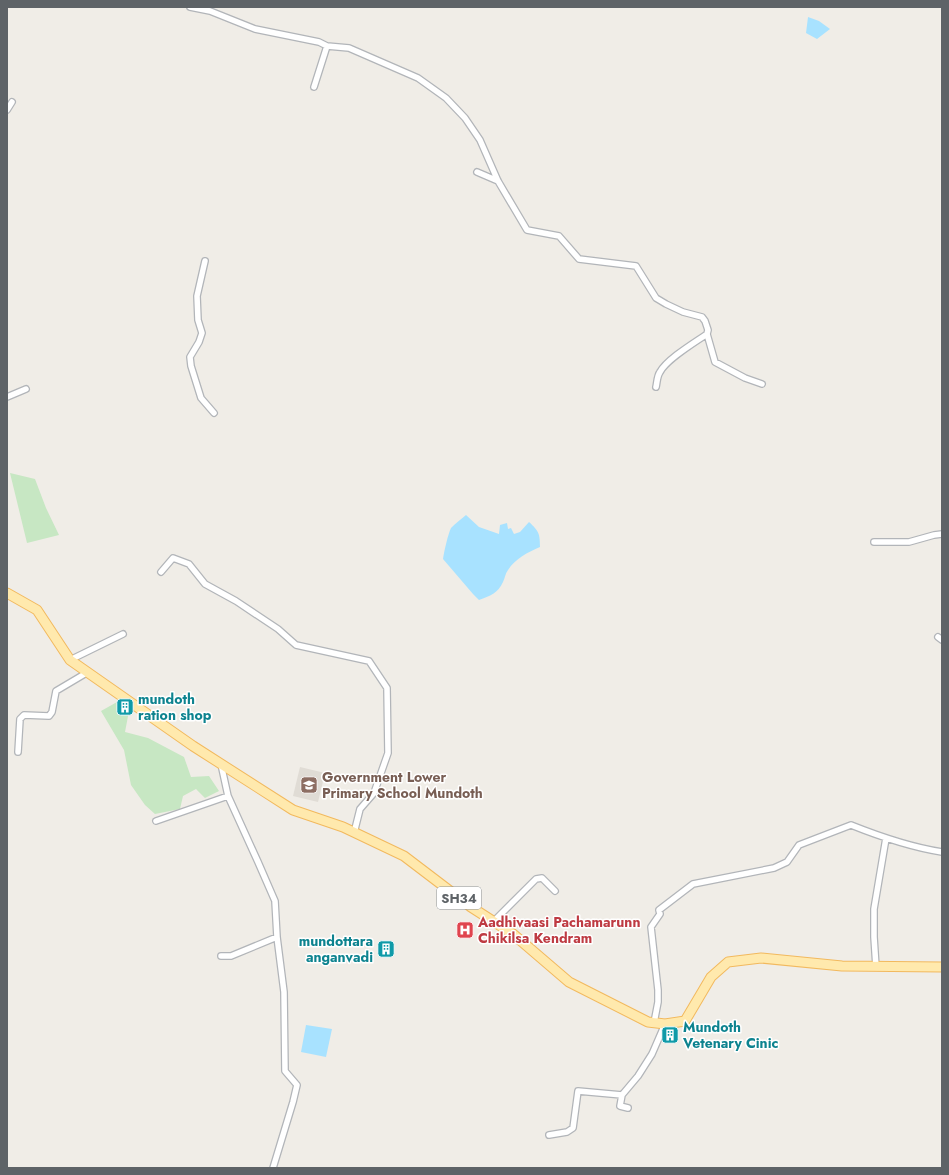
<svg xmlns="http://www.w3.org/2000/svg" width="949" height="1175" font-family="Jost,sans-serif">
  <style>
    .education { fill: #e0dcd5 }
    .green { fill: #c7e7c3 }
    .water { fill: #a8e2ff }
    .lines { fill: none; stroke-linecap: round; stroke-linejoin: round }
    .street-casing { stroke: #b2b5b9; stroke-width: 8 }
    .primary-casing { stroke: #f2b95e; stroke-width: 11 }
    .street { stroke: #fff; stroke-width: 5.5 }
    .primary { stroke: #ffe9ad; stroke-width: 9 }
    .labels { text-anchor: middle; stroke-width: 3; stroke-linejoin: round; paint-order: stroke }
    .shield { fill: #fff; stroke: #8e9295; stroke-width: 1 }
    .shield-label { font-size: 13px; font-weight: bold; fill: #5e6367 }
    .culture-label { font-size: 14px; font-weight: bold; fill: #0d838f; stroke: #fff; text-anchor: start }
    .education-label { font-size: 14px; font-weight: bold; fill: #785e54; stroke: #fff; text-anchor: start }
    .health-label { font-size: 14px; font-weight: bold; fill: #be3a42; stroke: #fff; text-anchor: start }
  </style>
  <rect width="100%" height="100%" fill="#f0ede7"/>
  <path class="education" d="M 300,767 L 325,773 L 318,802 L 293,796 Z"/>
  <path class="green" d="M 10,473 L 35,479 L 46,508 L 59,535 L 27,543 Z
    M 126,697 L 129,711 L 125,732 L 148,738 L 184,757 L 191,777 L 209,776 L 219,791 L 205,798 L 196,789 L 183,796 L 180,809 L 155,814 L 145,805 L 131,785 L 124,750 L 101,711 Z"/>
  <path class="water" d="M 808,17 L 819,21 L 830,29 L 817,39 L 806,33 Z
    M 466,515 L 479,527 L 499,534 L 500,525 L 507,523 L 508,529 L 511,528 L 514,534 L 520,532 L 529,522 C 539,531 540,534 540,547 C 528,552 515,559 508,570 C 505,574 505,578 503,582 C 498,593 490,596 479,600 L 473,594 L 443,559 C 444,552 448,534 451,528 C 455,524 461,519 466,515 Z
    M 306,1025 L 332,1029 L 326,1057 L 301,1052 Z"/>
  <g class="lines">
    <defs>
      <path id="street" d="M 190,7 L 210,11 L 255,29 L 319,42 L 327,46 L 349,48 L 418,78 L 446,98 L 465,118 L 480,140 L 498,181 L 527,230 L 559,236 L 579,259 L 636,266 L 656,298 L 666,304 L 683,312 L 702,317 L 705,321 L 708,330 L 707,334 C 694,343 667,359 660,372 C 657,376 657,383 656,387
        M 314,87 L 327,46
        M 7,110 L 12,102
        M 477,172 L 498,181
        M 205,261 L 197,296 L 198,320 L 202,333 L 199,342 L 190,357 L 191,366 L 201,398 L 214,413
        M 707,334 L 715,362 L 745,378 L 762,384
        M 7,397 L 26,389
        M 874,542 L 909,542 L 934,535 L 942,534
        M 161,572 L 173,558 L 189,564 L 205,584 L 236,601 L 278,629 L 296,645 L 369,661 L 387,688 L 388,753 L 374,793 L 360,809 L 354,833
        M 938,637 L 942,640
        M 70,660 L 123,634
        M 18,752 L 20,719 L 24,715 L 49,716 L 52,712 L 56,691 L 88,672
        M 221,764 L 228,796 L 258,862 L 275,901 L 277,937 L 284,992 L 285,1071 L 297,1085 L 293,1102 L 273,1168
        M 156,821 L 228,796
        M 493,922 L 536,879 L 542,878 L 555,891
        M 221,956 L 231,956 L 277,937
        M 876,967 L 874,937 L 874,909 L 886,838
        M 654,1023 L 658,1002 L 658,990 L 651,927 L 660,914 L 659,910 L 693,884 L 774,868 L 787,862 L 799,845 L 851,825 C 881,837 910,847 942,852
        M 622,1095 L 620,1106 L 628,1108
        M 549,1135 L 567,1132 L 573,1128 L 578,1091 L 622,1095 L 638,1076 L 652,1054 L 665,1024"/>
      <path id="primary" d="M 7,593 L 37,610 L 70,660 L 193,746 L 293,810 L 343,827 L 404,856 L 471,907 L 513,934 L 569,982 L 648,1022 L 665,1024 L 685,1021 L 711,977 L 728,962 L 761,958 L 842,966 L 942,967"/>
    </defs>
    <use href="#street" class="street-casing"/>
    <use href="#primary" class="primary-casing"/>
    <use href="#street" class="street"/>
    <use href="#primary" class="primary"/>
  </g>
  <defs>
    <symbol id="building-square" viewBox="-11 -11 22 22"><rect x="-9" y="-9" width="18" height="18" rx="4" fill="#0f9aa8" stroke="#fff"/><path d="M-4-6H4V6H1V3H-1V6H-4ZM-2.5-4.3h1.7v1.8h-1.7ZM.8-4.3h1.7v1.8H.8ZM-2.5-1h1.7V.8h-1.7ZM.8-1h1.7V.8H.8Z" fill="#fff"/></symbol>
    <symbol id="school-square" viewBox="-11 -11 22 22"><rect x="-9" y="-9" width="18" height="18" rx="4" fill="#8d6e63" stroke="#fff"/><path d="M0-5L7-2L0 1L-7-2ZM-4 1L0 2.5L4 1V4Q0 6-4 4Z" fill="#fff"/></symbol>
    <symbol id="hospital-square" viewBox="-11 -11 22 22"><rect x="-9" y="-9" width="18" height="18" rx="4" fill="#e0444e" stroke="#fff"/><path d="M-5-5h3v3.5h4V-5h3V5h-3V1.5h-4V5h-3Z" fill="#fff"/></symbol>
  </defs>
  <g fill-rule="evenodd">
    <use href="#building-square" x="115" y="697" width="20" height="20"/>
    <use href="#school-square" x="299" y="775" width="20" height="20"/>
    <use href="#hospital-square" x="455" y="920" width="20" height="20"/>
    <use href="#building-square" x="376" y="939" width="20" height="20"/>
    <use href="#building-square" x="660" y="1025" width="20" height="20"/>
  </g>
  <g class="labels">
    <rect class="shield" x="437" y="887" width="44" height="22" rx="3"/>
    <g class="shield-label">
      <text x="459" y="903">SH34</text>
    </g>
    <g class="culture-label">
      <text x="138" y="704">mundoth<tspan x="138" dy="16">ration shop</tspan></text>
      <text x="373" y="946" text-anchor="end">mundottara<tspan x="373" dy="16">anganvadi</tspan></text>
      <text x="683" y="1032">Mundoth<tspan x="683" dy="16">Vetenary Cinic</tspan></text>
    </g>
    <g class="education-label">
      <text x="322" y="782">Government Lower<tspan x="322" dy="16">Primary School Mundoth</tspan></text>
    </g>
    <g class="health-label">
      <text x="478" y="927">Aadhivaasi Pachamarunn<tspan x="478" dy="16">Chikilsa Kendram</tspan></text>
    </g>
  </g>
  <rect width="949" height="1175" fill="none" stroke="#5e6367" stroke-width="16"/>
</svg>
